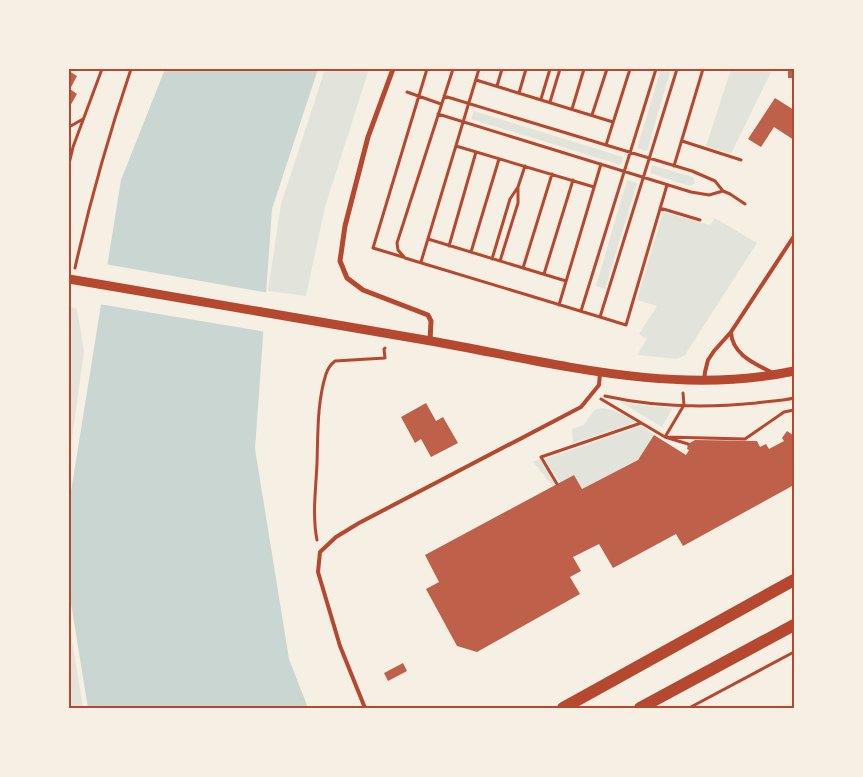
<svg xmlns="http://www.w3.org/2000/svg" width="863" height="777" font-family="Figtree,sans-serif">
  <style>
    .green { fill: #e2e4dc }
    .water { fill: #c9d6d2 }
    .pier { fill: #f6efe4 }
    .building { fill: #bf614a }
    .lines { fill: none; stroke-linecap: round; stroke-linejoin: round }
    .path { stroke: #b5482f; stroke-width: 3 }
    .service { stroke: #b5482f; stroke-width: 4 }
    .minor { stroke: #b5482f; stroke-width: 5 }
    .tertiary { stroke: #b5482f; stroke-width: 9 }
    .primary { stroke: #b5482f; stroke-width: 12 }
    .neatline { fill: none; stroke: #b5482f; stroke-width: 2 }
  </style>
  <rect width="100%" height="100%" fill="#f6efe4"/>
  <path class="green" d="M 325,69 L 369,69 L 325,207 L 306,296 L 268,291 L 281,204 Z
    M 661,69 L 671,69 L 647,151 L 637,148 Z
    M 731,69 L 759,69 L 771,72 L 731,154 L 706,146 Z
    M 474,111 L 623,157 L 621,165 L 471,119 Z
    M 652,165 L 693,177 L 695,183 L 689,186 L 650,173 Z
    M 627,180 L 637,183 L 605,289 L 596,286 Z
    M 663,212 L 710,225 L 715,218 L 757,243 L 685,355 L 677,359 L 637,355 L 647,339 L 639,334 L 657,306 L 637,300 Z
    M 69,306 L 77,309 L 84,351 L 69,461 Z
    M 621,402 L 636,405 L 671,408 L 672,409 L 662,427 Z
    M 602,408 C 615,409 625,416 636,422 L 573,443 L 572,429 L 584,425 L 594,410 Z
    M 641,426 L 654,435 L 638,460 L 582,489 L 574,475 L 560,482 L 545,459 Z
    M 540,459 L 556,485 L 553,486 L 533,462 Z
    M 69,621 L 83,708 L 69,708 Z"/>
  <path class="water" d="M 165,69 L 318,69 L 272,209 L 255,449 L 289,659 L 308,708 L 88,708 L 69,591 L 69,504 L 121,180 Z"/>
  <path class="pier" d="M 105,264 L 269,293 L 266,332 L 99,304 Z"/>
  <path class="building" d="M 788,69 L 794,69 L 794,78 L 788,78 Z
    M 69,71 L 77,76 L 70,89 L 77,94 L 69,108 Z
    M 775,98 L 794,110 L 794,140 L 774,127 L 761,147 L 748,139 Z
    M 426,403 L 436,421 L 443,417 L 458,443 L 431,457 L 421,439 L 415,443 L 401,417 Z
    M 787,431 L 794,436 L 794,485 L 683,546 L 676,534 L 613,568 L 599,544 L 573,557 L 581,571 L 570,577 L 580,594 L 477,652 L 457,646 L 426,589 L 439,582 L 425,555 L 574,475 L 582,489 L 638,460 L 654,435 L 686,455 L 689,450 L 687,449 L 688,444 L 695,440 L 757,441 L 760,447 L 766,444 L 769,449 L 784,441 L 782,438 Z
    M 403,663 L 407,671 L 388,681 L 384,673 Z"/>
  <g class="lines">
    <path class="path" d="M 453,69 L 397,243 L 398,250 L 405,258 L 600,317 L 677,69
      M 773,69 L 774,69
      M 476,80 L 613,122
      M 497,86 L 502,69
      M 407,92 L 441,104
      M 519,93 L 526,69
      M 444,96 L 692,171 L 715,181 L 723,191 L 730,194 L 745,204
      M 541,99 L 550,69
      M 550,102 L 560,69
      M 572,109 L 584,69
      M 438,114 L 691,192 L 709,195 L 723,191
      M 592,115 L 607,69
      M 69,127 L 83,119
      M 682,141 L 741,160
      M 606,145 L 630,69
      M 456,146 L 594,187
      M 69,164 L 73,147 L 102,69
      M 674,166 L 703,69
      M 660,208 L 700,220
      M 428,239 L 566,281
      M 449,246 L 476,152
      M 471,252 L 499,159
      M 403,257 L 373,248 L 427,69
      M 492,259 L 510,199 L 518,187 L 525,166
      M 500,261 L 518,203 L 518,188
      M 421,262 L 479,69
      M 75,268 C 90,201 109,134 131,69
      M 523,268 L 552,174
      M 544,274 L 573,180
      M 559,305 L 601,164
      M 581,311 L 656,69
      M 600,317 L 626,325 L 667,185
      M 683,393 L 684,405 L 665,437 L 745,439 L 784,412 L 794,410
      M 605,396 C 654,407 706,408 756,403 C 769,401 782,401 794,398
      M 601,399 L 665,437 L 688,444
      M 557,484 L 541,457 L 641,423
      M 317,540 C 312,515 316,488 317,463 C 318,434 317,402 326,374 C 328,368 330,365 335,361 L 385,358 L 384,349 L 385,348
      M 689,708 L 794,652"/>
    <path class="service" d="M 731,332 C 732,355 756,364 773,373
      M 704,381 L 705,372 L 708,360 L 714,351 L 731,332 L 794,236
      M 365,708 L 340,646 L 318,572 L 320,552 L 336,537 L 359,523 L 581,407 L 599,385 L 600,373"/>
    <path class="minor" d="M 393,69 L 368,137 L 345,226 L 340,261 L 347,278 L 363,290 L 428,315 L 431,321 L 430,341"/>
    <path class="tertiary" d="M 69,279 C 189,300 310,320 431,341 C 550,362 673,397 794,371"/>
    <path class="primary" d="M 563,708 L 794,580
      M 640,708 L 794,625"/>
  </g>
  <rect width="863" height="777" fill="none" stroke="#f6efe4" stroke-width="140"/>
  <rect x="70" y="70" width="723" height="637" class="neatline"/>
</svg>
